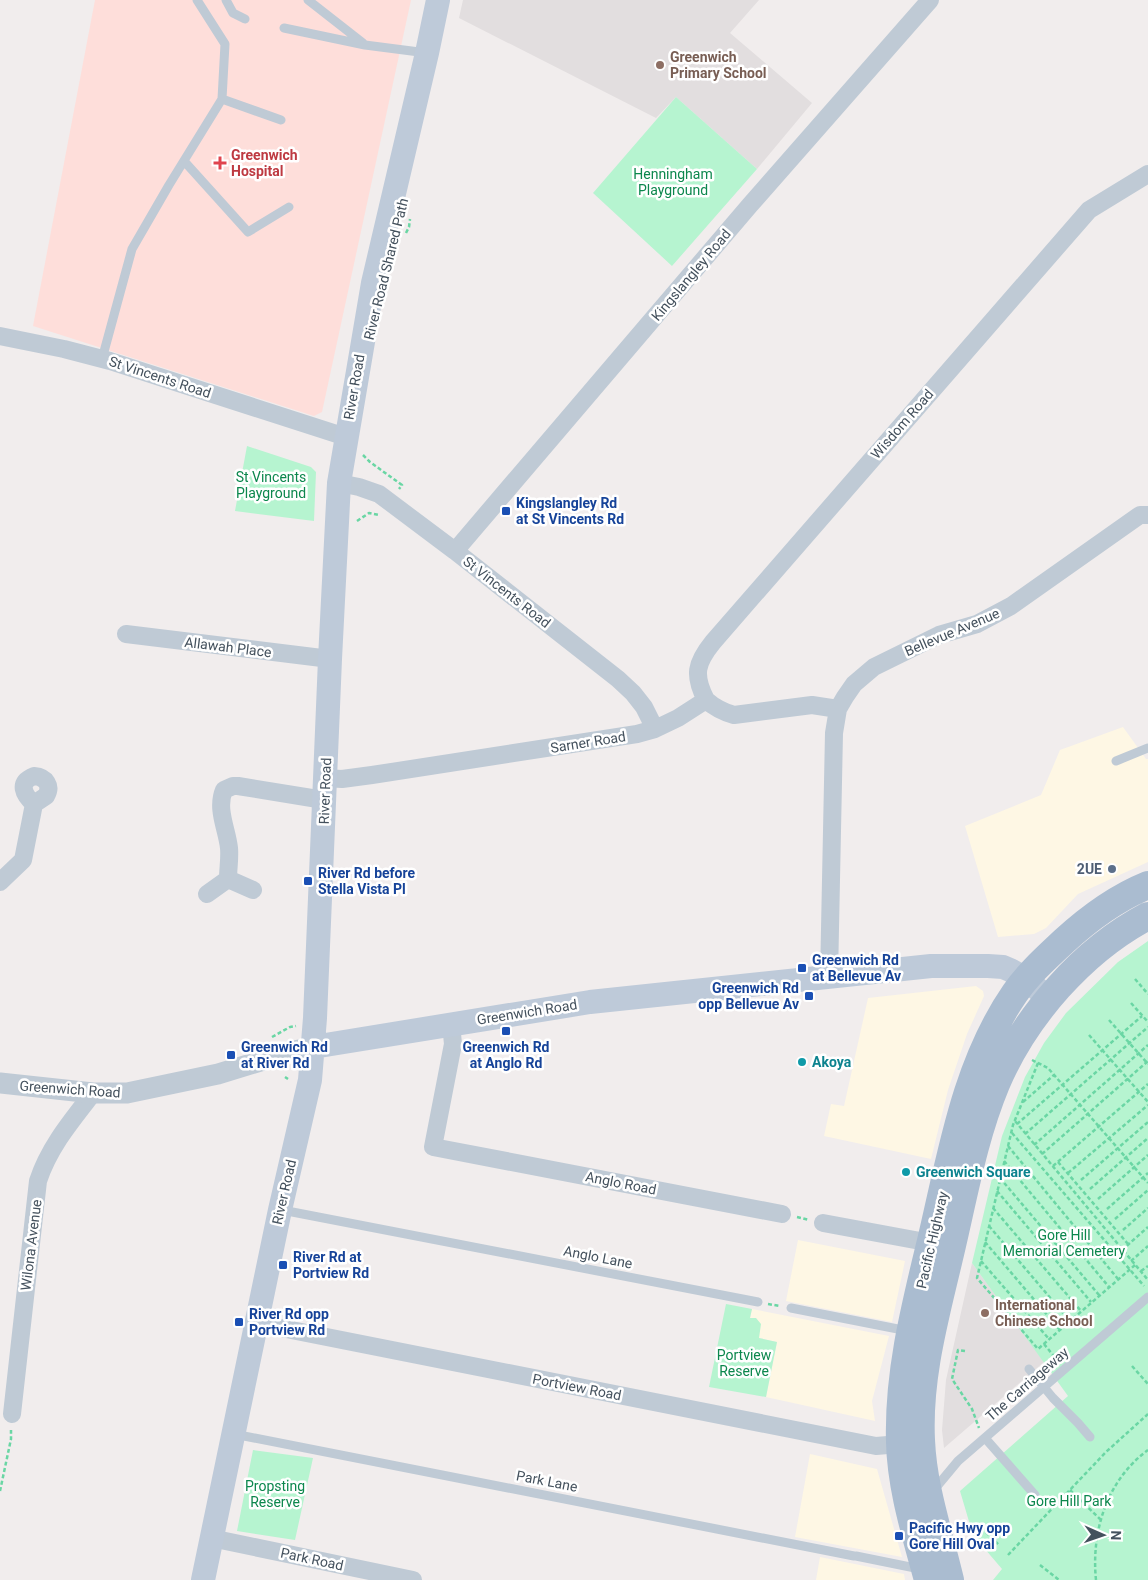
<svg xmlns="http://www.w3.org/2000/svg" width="1148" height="1580" font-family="Roboto,sans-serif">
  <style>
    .commercial { fill: #fef7e4 }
    .education { fill: #e2dedf }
    .medical { fill: #fededa }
    .green { fill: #b6f4d0 }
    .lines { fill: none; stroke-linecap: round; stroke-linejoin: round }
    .path { stroke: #6ad6a4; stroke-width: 2.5; stroke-dasharray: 4 2.5; stroke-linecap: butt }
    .service { stroke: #bfcad5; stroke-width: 9 }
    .minor { stroke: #bfcad5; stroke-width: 18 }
    .tertiary { stroke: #bfcad5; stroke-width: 21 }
    .secondary { stroke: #becad9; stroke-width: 24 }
    .primary { stroke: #aabcd0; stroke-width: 28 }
    .education-dot { fill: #8d6e63; stroke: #fff; stroke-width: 2 }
    .health-dot { fill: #e0444e; stroke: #fff; stroke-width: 2 }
    .transit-dot { fill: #1a4fb4; stroke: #fff; stroke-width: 2 }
    .service-dot { fill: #5c6f8a; stroke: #fff; stroke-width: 2 }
    .culture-dot { fill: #0f9aa8; stroke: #fff; stroke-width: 2 }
    .labels { text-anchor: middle; stroke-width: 5; stroke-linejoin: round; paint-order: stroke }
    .education-label { font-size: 14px; font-weight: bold; fill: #785e54; stroke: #fff; text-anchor: start }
    .health-label { font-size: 14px; font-weight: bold; fill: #be3a42; stroke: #fff; text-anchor: start }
    .park-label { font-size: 14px; fill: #0c874d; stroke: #fff }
    .street-label { font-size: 14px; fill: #44515d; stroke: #fff }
    .transit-label { font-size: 14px; font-weight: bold; fill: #164399; stroke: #fff; text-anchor: start }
    .service-label { font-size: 14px; font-weight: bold; fill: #4e5e75; stroke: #fff; text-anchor: end }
    .culture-label { font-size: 14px; font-weight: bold; fill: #0d838f; stroke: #fff; text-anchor: start }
  </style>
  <rect width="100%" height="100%" fill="#f1eded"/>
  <path class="commercial" d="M 1123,727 L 1146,759 L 1148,759 L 1148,862 L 1078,894 L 1046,928 L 1034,934 L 998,937 L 965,826 L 1041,795 L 1060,750 Z
    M 976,986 L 983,991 L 984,996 L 967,1034 L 948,1090 L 931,1159 L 824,1136 L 831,1104 L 844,1106 L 868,998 Z
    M 798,1240 L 905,1261 L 892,1322 L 786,1301 Z
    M 752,1309 L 889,1336 L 872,1401 L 875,1421 L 766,1397 L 777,1342 L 759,1338 L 750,1318 Z
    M 810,1454 L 877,1469 L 902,1557 L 795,1537 Z
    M 820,1557 L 904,1574 L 905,1580 L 816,1580 Z"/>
  <path class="education" d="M 463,0 L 759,0 L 730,33 L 812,103 L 757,169 L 676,97 L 656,118 L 459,18 Z
    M 972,1263 L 1044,1362 L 944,1448 L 942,1430 L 946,1380 Z"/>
  <path class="medical" d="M 95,0 L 411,0 L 322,412 L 314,416 L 33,326 Z"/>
  <path class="green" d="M 676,97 L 757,169 L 672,266 L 593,193 Z
    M 247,446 L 311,467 L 316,472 L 314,521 L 235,511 Z
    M 1148,941 L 1148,1580 L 993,1580 L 1002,1569 L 973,1535 L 960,1491 L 1068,1396 L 972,1263 L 1002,1136 L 1025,1077 L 1044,1043 L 1066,1013 L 1118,962 Z
    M 726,1304 L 752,1309 L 750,1318 L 756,1318 L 761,1324 L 759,1338 L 777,1342 L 766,1397 L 709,1387 Z
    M 253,1450 L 313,1458 L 295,1540 L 237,1531 Z"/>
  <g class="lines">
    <path class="path" d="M 406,233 L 409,227 L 410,219
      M 363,455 L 370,462 L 402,485 L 399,489
      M 357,521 L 369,513 L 379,515
      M 1135,979 L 1148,994
      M 1131,1003 L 1148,1022
      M 1109,1020 L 1148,1064
      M 1089,1035 L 1148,1102
      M 272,1037 L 290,1027 L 296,1026
      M 1032,1060 L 1048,1068 L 1148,1183
      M 1038,1063 L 1013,1125 L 977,1278 L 1038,1349 L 1135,1265
      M 285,1077 L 288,1079
      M 1023,1102 L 1054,1075
      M 1015,1121 L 1148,1280
      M 1017,1124 L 1142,1016
      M 1012,1133 L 1144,1286
      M 1025,1134 L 1148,1027
      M 1034,1145 L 1148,1045
      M 1008,1146 L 1118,1279
      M 1042,1154 L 1148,1061
      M 1004,1161 L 1109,1287
      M 1058,1162 L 1128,1244
      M 1053,1166 L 1148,1084
      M 1068,1173 L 1148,1105
      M 1000,1178 L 1099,1295
      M 1081,1180 L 1148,1122
      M 1090,1189 L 1148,1138
      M 997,1191 L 1091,1302
      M 1098,1199 L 1148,1155
      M 993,1208 L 1081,1311
      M 1107,1209 L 1148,1173
      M 797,1217 L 809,1220
      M 1115,1219 L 1148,1190
      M 989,1226 L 1070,1321
      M 1123,1230 L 1148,1208
      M 985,1242 L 1060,1330
      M 1122,1250 L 1148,1227
      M 981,1261 L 1049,1339
      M 1131,1261 L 1148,1246
      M 1141,1271 L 1148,1266
      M 768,1304 L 780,1306
      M 1044,1344 L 1057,1360
      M 965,1351 L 958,1350 L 952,1379 L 972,1409 L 979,1428
      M 1132,1366 L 1148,1384
      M 1070,1490 L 1100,1519
      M 0,1491 L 11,1439 L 11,1430
      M 986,1532 L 999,1545
      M 1008,1555 L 1106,1452 L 1148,1414
      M 1040,1565 L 1059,1580
      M 1096,1580 C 1091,1531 1107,1480 1148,1450"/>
    <path class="service" d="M 226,0 L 233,13 L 245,19
      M 308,0 L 363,43
      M 284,28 L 365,45 L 427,53
      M 222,99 L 281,120
      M 184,161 L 248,232 L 289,207
      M 102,359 L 132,249 L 169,185 L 222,99 L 225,44 L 197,0
      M 1116,761 L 1148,748
      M 282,1210 L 758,1302
      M 791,1308 L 908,1331
      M 1029,1369 L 1053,1398 L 1078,1423 L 1090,1437
      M 234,1434 L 854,1556
      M 985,1438 L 1035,1495
      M 933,1491 L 958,1461 L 1148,1297
      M 856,1556 L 920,1569"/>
    <path class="minor" d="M 0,336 L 64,349 L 110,361 L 346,437
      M 339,483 L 359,487 L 379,494 L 455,551 L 618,679 L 633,693 L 644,707 L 655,729
      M 455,551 L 750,205 L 930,0
      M 126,634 L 330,659
      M 706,700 C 693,675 696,663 713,642 L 1089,210 L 1148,174
      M 34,776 C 46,777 52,786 46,796 L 34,804 C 24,795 17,783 34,776 Z
      M 325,778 L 342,779 L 372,775 L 637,734 L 655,729 L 678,718 L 706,700 C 715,708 723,712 734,715 L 812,705 L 838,709
      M 228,879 C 228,869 230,858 229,848 C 227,829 216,809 224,790 L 233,786 L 238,786 L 324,800
      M 0,882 L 23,860 L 34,804
      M 207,894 L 228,879 L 253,890
      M 829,978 L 834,733 L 838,709 L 845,697 L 854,684 L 874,667 L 939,635 L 977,624 L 1011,606 L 1140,515 L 1148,515
      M 451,1024 L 453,1044 L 433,1147 L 782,1214
      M 823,1223 L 931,1243
      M 256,1323 L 876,1446 L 900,1444
      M 12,1414 L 38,1181 C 49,1147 72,1120 93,1093
      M 211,1538 L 413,1580"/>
    <path class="tertiary" d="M 0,1083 L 93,1093 L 127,1093 L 218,1074 L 290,1052 L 313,1047"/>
    <path class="secondary" d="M 313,1047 L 590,1002 L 931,966 L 988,966 L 1003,967 L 1010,970 L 1026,979 L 1049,999
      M 203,1580 L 280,1210 L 310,1080 L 315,1018 L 330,659 L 339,483 L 373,283 L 427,53 L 438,0"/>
    <path class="primary" d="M 928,1580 C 916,1535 901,1489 900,1442 C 898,1373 915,1307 931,1241 C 951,1157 965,1065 1015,993 C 1029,973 1046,958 1064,941 C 1089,918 1116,898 1148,885
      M 950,1580 C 939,1533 923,1488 921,1440 C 918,1377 935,1318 949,1258 C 963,1200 973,1139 996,1084 C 1025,1016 1083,950 1148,916"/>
  </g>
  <g class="education-dot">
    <circle cx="660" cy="65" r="5"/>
    <circle cx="985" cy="1313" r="5"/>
  </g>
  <path class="health-dot" d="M217.5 155.5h5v5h5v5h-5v5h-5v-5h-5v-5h5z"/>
  <g class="transit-dot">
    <rect x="501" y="506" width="10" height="10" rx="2.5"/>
    <rect x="303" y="876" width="10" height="10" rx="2.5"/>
    <rect x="797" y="963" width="10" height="10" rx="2.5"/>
    <rect x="804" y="991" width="10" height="10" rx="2.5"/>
    <rect x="501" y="1026" width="10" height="10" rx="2.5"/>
    <rect x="226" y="1050" width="10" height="10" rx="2.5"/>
    <rect x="278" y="1260" width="10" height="10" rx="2.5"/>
    <rect x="234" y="1317" width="10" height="10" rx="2.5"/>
    <rect x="894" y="1531" width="10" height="10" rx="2.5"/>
  </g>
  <circle class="service-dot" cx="1112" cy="869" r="5"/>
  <g class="culture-dot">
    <circle cx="802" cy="1062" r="5"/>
    <circle cx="906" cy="1172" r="5"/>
  </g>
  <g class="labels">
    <g class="education-label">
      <text x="670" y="62">Greenwich<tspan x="670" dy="16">Primary School</tspan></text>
      <text x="995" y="1310">International<tspan x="995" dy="16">Chinese School</tspan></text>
    </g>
    <g class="health-label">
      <text x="231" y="160">Greenwich<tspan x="231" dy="16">Hospital</tspan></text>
    </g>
    <g class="park-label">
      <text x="673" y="179">Henningham<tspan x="673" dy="16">Playground</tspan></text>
      <text x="271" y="482">St Vincents<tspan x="271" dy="16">Playground</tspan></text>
      <text x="1064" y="1240">Gore Hill<tspan x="1064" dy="16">Memorial Cemetery</tspan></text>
      <text x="744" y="1360">Portview<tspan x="744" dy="16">Reserve</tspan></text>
      <text x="275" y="1491">Propsting<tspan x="275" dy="16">Reserve</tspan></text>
      <text x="1069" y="1506">Gore Hill Park</text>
    </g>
    <g class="street-label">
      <text transform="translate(386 269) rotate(-76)" y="5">River Road Shared Path</text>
      <text transform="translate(691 275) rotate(-50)" y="5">Kingslangley Road</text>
      <text transform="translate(160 377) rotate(18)" y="5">St Vincents Road</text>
      <text transform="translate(354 387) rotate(-80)" y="5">River Road</text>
      <text transform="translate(902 424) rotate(-49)" y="5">Wisdom Road</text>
      <text transform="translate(507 592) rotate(38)" y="5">St Vincents Road</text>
      <text transform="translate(952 632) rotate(-23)" y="5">Bellevue Avenue</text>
      <text transform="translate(228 647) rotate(7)" y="5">Allawah Place</text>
      <text transform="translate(588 742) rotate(-9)" y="5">Sarner Road</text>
      <text transform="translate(325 791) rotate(-88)" y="5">River Road</text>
      <text transform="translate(527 1012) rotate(-9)" y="5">Greenwich Road</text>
      <text transform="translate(70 1089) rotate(4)" y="5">Greenwich Road</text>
      <text transform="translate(621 1183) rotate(11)" y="5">Anglo Road</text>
      <text transform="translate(284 1192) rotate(-77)" y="5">River Road</text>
      <text transform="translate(932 1240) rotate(-77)" y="5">Pacific Highway</text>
      <text transform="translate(31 1245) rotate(-83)" y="5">Wilona Avenue</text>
      <text transform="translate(598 1257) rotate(11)" y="5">Anglo Lane</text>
      <text transform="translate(1027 1384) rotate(-41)" y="5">The Carriageway</text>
      <text transform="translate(577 1387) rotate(11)" y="5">Portview Road</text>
      <text transform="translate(547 1481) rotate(11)" y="5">Park Lane</text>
      <text transform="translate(312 1559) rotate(12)" y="5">Park Road</text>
    </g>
    <g class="transit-label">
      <text x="516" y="508">Kingslangley Rd<tspan x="516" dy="16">at St Vincents Rd</tspan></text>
      <text x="318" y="878">River Rd before<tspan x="318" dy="16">Stella Vista Pl</tspan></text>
      <text x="812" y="965">Greenwich Rd<tspan x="812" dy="16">at Bellevue Av</tspan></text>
      <text x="799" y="993" text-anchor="end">Greenwich Rd<tspan x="799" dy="16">opp Bellevue Av</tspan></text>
      <text x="241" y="1052">Greenwich Rd<tspan x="241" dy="16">at River Rd</tspan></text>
      <text x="506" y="1052" text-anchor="middle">Greenwich Rd<tspan x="506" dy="16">at Anglo Rd</tspan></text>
      <text x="293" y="1262">River Rd at<tspan x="293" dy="16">Portview Rd</tspan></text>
      <text x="249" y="1319">River Rd opp<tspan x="249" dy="16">Portview Rd</tspan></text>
      <text x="909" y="1533">Pacific Hwy opp<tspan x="909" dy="16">Gore Hill Oval</tspan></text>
    </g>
    <g class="service-label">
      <text x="1102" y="874">2UE</text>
    </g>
    <g class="culture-label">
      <text x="812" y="1067">Akoya</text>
      <text x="916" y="1177">Greenwich Square</text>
    </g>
  </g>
  <g transform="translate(1103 1535) rotate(92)" stroke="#ffffff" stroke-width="4" paint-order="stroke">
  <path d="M0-4L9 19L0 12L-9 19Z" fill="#44515d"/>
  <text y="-8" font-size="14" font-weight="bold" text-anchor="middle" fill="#44515d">N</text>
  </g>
</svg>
